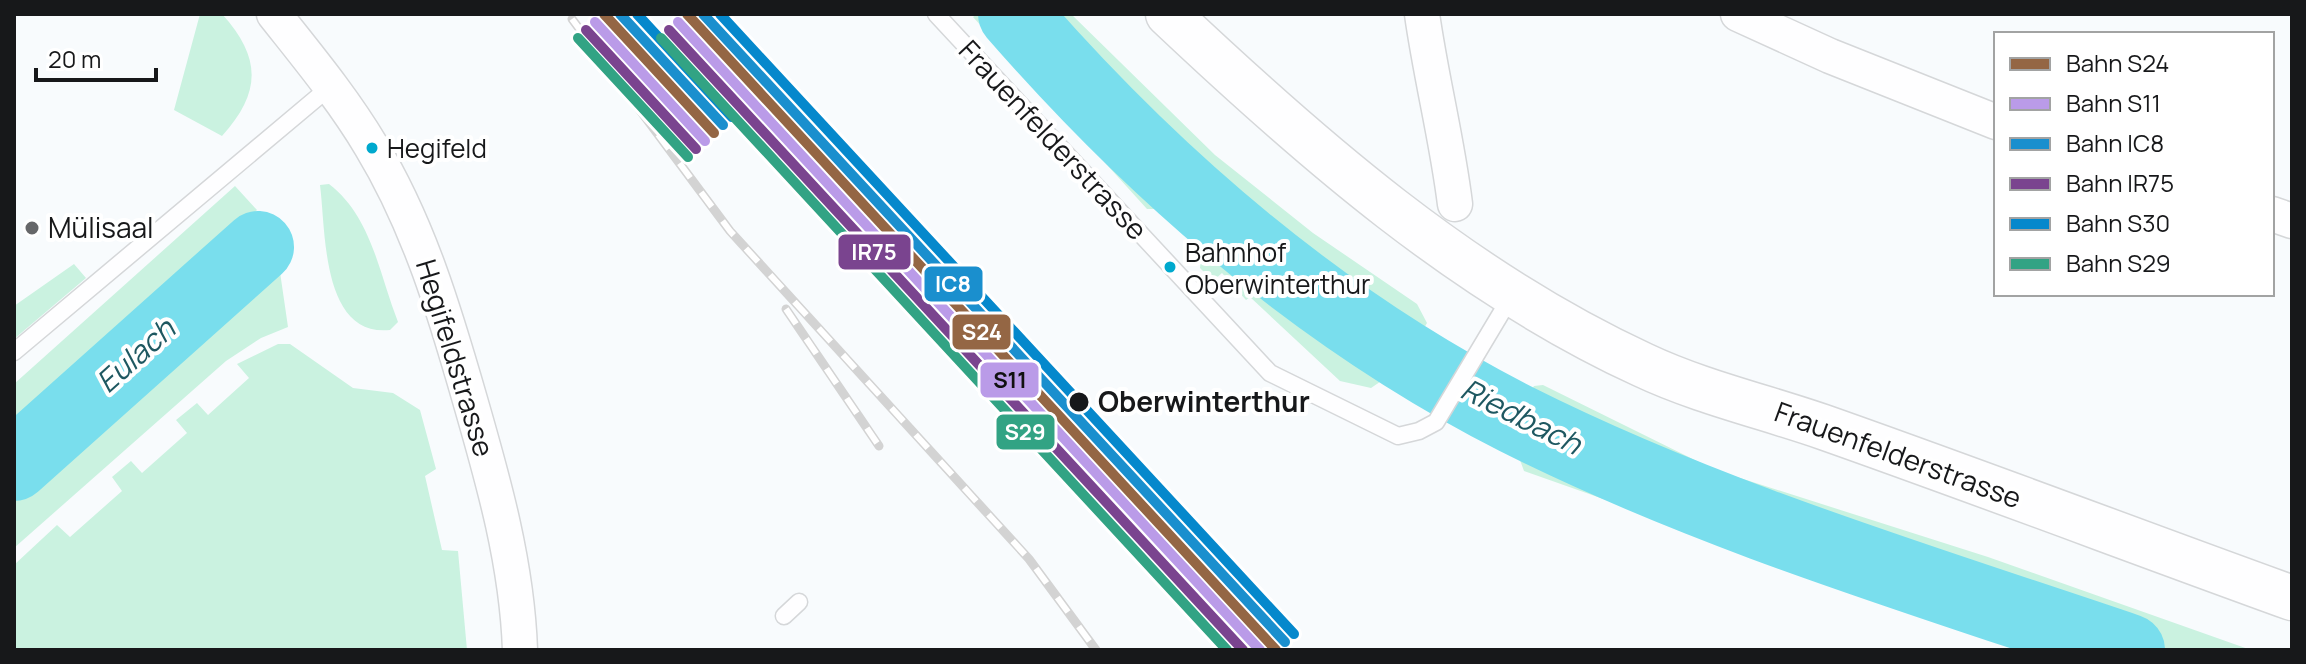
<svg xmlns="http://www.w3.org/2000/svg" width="2306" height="664" font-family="Manrope,sans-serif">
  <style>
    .green { fill: #caf2e0 }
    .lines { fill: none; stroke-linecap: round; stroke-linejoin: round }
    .river { stroke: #79deed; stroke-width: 72 }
    .lane-casing { stroke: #d5d7d9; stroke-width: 19 }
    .street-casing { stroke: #d5d7d9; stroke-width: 37 }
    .primary-casing { stroke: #d5d7d9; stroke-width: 47 }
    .lane { stroke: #fefeff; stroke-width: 16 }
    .street { stroke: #fefeff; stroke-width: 34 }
    .primary { stroke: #fefeff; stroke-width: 44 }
    .rail-casing { stroke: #d3d3d3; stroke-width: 9 }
    .rail { stroke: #fff; stroke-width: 6; stroke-dasharray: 18; stroke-linecap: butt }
    .rail-1-casing { stroke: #fff; stroke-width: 16 }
    .rail-2-casing { stroke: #fff; stroke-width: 16 }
    .rail-3-casing { stroke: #fff; stroke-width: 16 }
    .rail-4-casing { stroke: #fff; stroke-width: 16 }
    .rail-5-casing { stroke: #fff; stroke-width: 16 }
    .rail-6-casing { stroke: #fff; stroke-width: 16 }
    .rail-1 { stroke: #946644; stroke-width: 10 }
    .rail-2 { stroke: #ba9be8; stroke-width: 10 }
    .rail-3 { stroke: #1a8fce; stroke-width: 10 }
    .rail-4 { stroke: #7a448f; stroke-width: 10 }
    .rail-5 { stroke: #0588cc; stroke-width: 10 }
    .rail-6 { stroke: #32a384; stroke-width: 10 }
    .bus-dot { fill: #00a9ce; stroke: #fff; stroke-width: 3 }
    .poi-dot { fill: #666769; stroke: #fff; stroke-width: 3 }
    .stop-dot { fill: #17181a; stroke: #fff; stroke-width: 3 }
    .labels { text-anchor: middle; stroke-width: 8; stroke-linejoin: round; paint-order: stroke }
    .bus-label { font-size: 26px; fill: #17181a; stroke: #fff; text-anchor: start }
    .street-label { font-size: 28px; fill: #17181a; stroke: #fff }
    .poi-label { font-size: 28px; fill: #17181a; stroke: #fff; text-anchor: start }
    .stop-label { font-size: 28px; font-weight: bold; fill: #17181a; stroke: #fff; text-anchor: start }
    .water-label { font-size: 30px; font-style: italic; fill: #1e5861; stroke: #fff }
    .line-badge { stroke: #fff; stroke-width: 3 }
    .badge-label { font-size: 22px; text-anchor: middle; font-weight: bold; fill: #fff }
    .pale-badge-label { font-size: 22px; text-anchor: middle; font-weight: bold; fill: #111 }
  </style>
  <rect width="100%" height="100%" fill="#f8fbfd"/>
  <path class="green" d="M 200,14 L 222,14 C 262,58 261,93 222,136 L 174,110 Z
    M 977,14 L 1071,14 L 1215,155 L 1313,233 L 1417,304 L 1427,323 L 1402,367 L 1371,388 L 1340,381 L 1250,297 L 1246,300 L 1222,273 L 1213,281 L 1200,268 L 1202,251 L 1162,209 L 1147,209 L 973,17 Z
    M 329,184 C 372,217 379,274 398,322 L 390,330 C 321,337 326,231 320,185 Z
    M 235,186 L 257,210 L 239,228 L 280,272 L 288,327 L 261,338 L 226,361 L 14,548 L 14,384 Z
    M 74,264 L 86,278 L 14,339 L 14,306 Z
    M 278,344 L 290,344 L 353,388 L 393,393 L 420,410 L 436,469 L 425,476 L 442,550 L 458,551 L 467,650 L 14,650 L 14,565 L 57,525 L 70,537 L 122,491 L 112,477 L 131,461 L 142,473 L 187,433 L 176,420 L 197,403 L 208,415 L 249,378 L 237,364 Z
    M 1543,385 L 1715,470 L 1988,557 L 2251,650 L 2031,650 L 1524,471 L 1509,430 L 1534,386 Z"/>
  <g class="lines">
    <path class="river" d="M 1014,14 C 1155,176 1323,321 1516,419 C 1711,517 1923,580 2129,650
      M 14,465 L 258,247"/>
    <defs>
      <path id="lane" d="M 936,14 L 1270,373 L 1398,436 L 1419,431 L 1436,422 L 1512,295
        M 14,352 L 331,86
        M 784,616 L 799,602"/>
      <path id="street" d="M 274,14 C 308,57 343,99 371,146 C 419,225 445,313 470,400 C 494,483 517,564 520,650
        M 1422,14 C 1431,78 1447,139 1455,204
        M 1738,14 L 1830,56 L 1996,122
        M 2272,214 L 2292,221"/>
      <path id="primary" d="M 1168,14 C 1311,149 1463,282 1643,365 C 1700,392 1766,407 1826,428 C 1982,483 2137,542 2292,598"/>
    </defs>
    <use href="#lane" class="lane-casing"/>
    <use href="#street" class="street-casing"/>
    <use href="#primary" class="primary-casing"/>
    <use href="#lane" class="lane"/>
    <use href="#street" class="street"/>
    <use href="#primary" class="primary"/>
    <defs>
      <path id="rail" d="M 572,19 L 730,231 L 1029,559 L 1096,650
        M 786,309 L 879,446"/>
    </defs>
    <use href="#rail" class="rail-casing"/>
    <use href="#rail" class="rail"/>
    <defs>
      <path id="rail-1" d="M 604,14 L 714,133
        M 687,14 L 1276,650"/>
      <path id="rail-2" d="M 595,22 L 705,141
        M 678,22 L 1260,650"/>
      <path id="rail-3" d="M 620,14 L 723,125
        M 703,14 L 1285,642"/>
      <path id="rail-4" d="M 586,30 L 696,149
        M 669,30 L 1243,650"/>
      <path id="rail-5" d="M 637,14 L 732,117
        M 720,14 L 1294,634"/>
      <path id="rail-6" d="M 578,38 L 688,157
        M 661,38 L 1227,650"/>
    </defs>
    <use href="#rail-1" class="rail-1-casing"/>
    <use href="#rail-2" class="rail-2-casing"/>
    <use href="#rail-3" class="rail-3-casing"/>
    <use href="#rail-4" class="rail-4-casing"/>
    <use href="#rail-5" class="rail-5-casing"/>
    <use href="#rail-6" class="rail-6-casing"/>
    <use href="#rail-1" class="rail-1"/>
    <use href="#rail-2" class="rail-2"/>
    <use href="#rail-3" class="rail-3"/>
    <use href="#rail-4" class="rail-4"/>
    <use href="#rail-5" class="rail-5"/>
    <use href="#rail-6" class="rail-6"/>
  </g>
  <g class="bus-dot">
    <circle cx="372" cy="148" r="7"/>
    <circle cx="1170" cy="267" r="7"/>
  </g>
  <circle class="poi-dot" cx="32" cy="228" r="8"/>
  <circle class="stop-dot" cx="1079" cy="402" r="11"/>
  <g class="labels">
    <g class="bus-label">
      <text x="387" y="158">Hegifeld</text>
      <text x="1185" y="262">Bahnhof<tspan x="1185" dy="32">Oberwinterthur</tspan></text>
    </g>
    <g class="street-label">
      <text transform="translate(1053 140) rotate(47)" y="10">Frauenfelderstrasse</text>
      <text transform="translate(455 358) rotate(73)" y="10">Hegifeldstrasse</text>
      <text transform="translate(1898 455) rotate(20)" y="10">Frauenfelderstrasse</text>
    </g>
    <g class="poi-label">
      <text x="48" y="238">Mülisaal</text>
    </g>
    <g class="stop-label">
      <text x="1098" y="412">Oberwinterthur</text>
    </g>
    <g class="water-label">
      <text transform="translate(136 356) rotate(-42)" y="10">Eulach</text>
      <text transform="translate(1521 417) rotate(27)" y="10">Riedbach</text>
    </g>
  </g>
  <g class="line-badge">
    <rect x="837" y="233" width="75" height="38" rx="8" fill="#7a448f"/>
    <rect x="923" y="265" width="61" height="38" rx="8" fill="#1a8fce"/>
    <rect x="951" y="313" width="61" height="38" rx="8" fill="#946644"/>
    <rect x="979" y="361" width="61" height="38" rx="8" fill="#ba9be8"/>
    <rect x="995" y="413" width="61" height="38" rx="8" fill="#32a384"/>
  </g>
  <g class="badge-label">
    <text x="874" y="260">IR75</text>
    <text x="953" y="292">IC8</text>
    <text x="982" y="340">S24</text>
    <text x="1025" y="440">S29</text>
  </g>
  <g class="pale-badge-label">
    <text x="1010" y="388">S11</text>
  </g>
  <rect width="2306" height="664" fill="none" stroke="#17181a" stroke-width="32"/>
  <rect x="1994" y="32" width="280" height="264" fill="#ffffff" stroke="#a2a3a3" stroke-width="2"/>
  <rect x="2010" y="58" width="40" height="12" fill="#946644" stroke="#a2a3a3" stroke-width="2"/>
  <text x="2066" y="72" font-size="24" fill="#17181a">Bahn S24</text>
  <rect x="2010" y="98" width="40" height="12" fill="#ba9be8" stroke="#a2a3a3" stroke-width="2"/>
  <text x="2066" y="112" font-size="24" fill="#17181a">Bahn S11</text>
  <rect x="2010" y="138" width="40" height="12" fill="#1a8fce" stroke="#a2a3a3" stroke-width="2"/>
  <text x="2066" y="152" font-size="24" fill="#17181a">Bahn IC8</text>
  <rect x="2010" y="178" width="40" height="12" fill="#7a448f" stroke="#a2a3a3" stroke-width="2"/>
  <text x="2066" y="192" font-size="24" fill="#17181a">Bahn IR75</text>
  <rect x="2010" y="218" width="40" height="12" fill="#0588cc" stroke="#a2a3a3" stroke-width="2"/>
  <text x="2066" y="232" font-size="24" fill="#17181a">Bahn S30</text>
  <rect x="2010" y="258" width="40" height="12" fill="#32a384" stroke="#a2a3a3" stroke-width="2"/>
  <text x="2066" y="272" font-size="24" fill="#17181a">Bahn S29</text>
  <path d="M36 68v12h120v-12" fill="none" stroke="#17181a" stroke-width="4"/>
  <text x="48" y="68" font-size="24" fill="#17181a" stroke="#ffffff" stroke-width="6" paint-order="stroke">20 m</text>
</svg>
